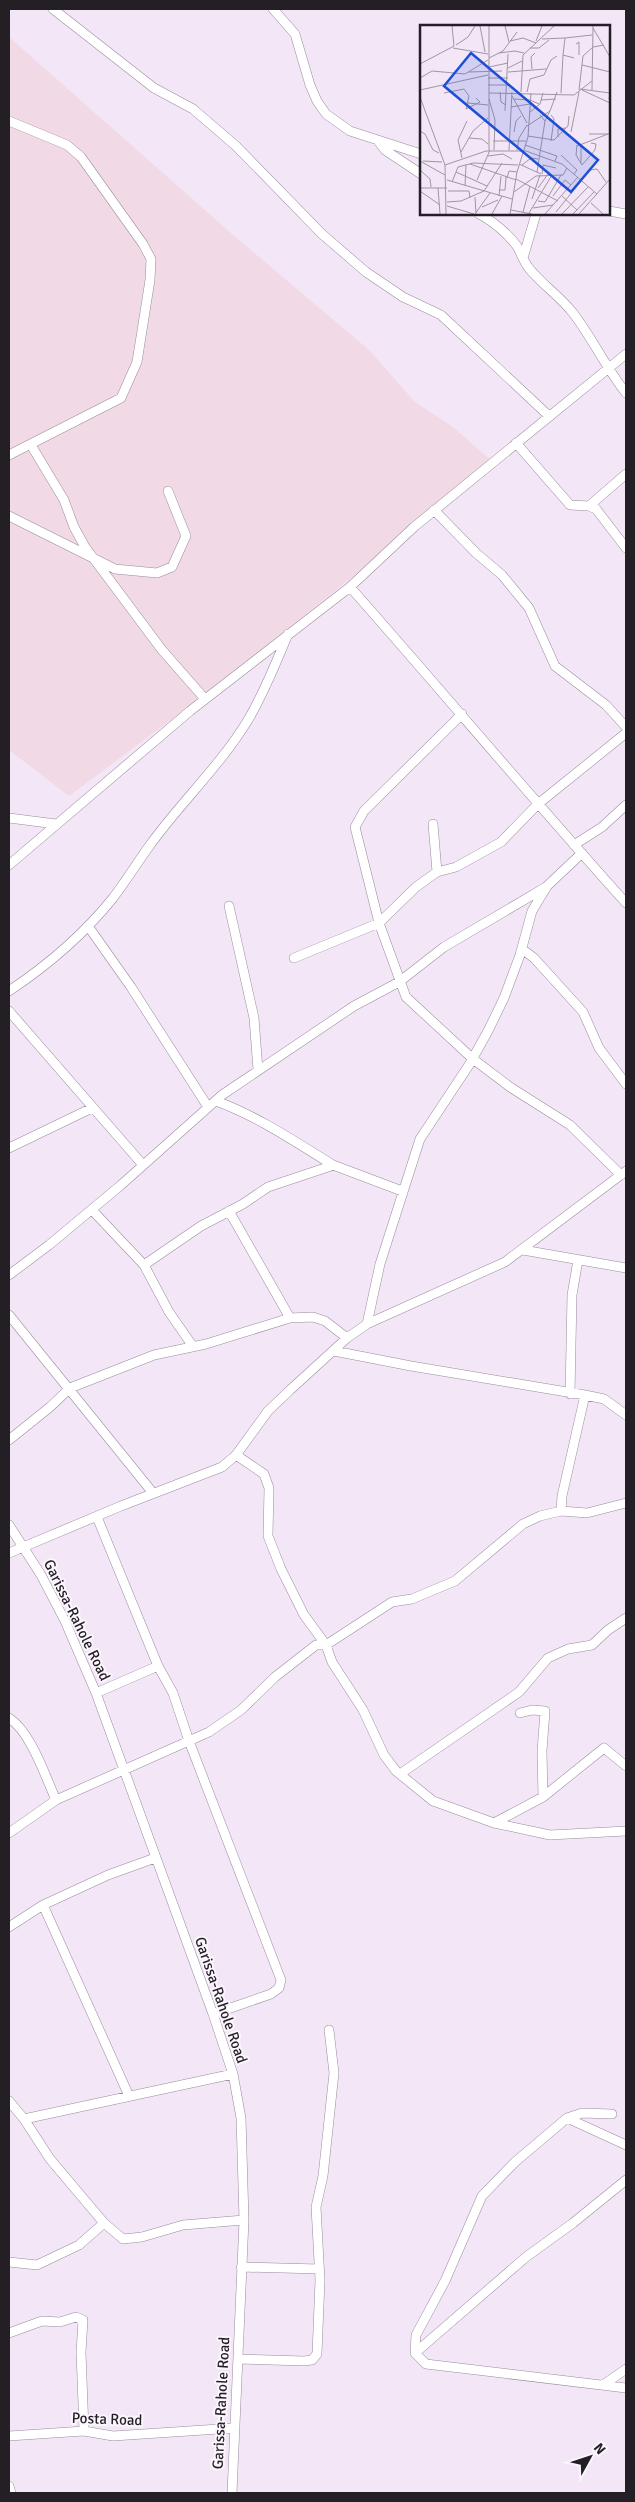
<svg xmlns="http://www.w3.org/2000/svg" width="635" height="2502" font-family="Signika,sans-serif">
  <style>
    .education { fill: #f1d9e5 }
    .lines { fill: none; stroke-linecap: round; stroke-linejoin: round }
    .minor-casing { stroke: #988c9c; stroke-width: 10 }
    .minor { stroke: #fff; stroke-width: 9 }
    .labels { text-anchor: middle; stroke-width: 4; stroke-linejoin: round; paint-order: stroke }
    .street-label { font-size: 15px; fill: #231f25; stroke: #fbf6fd }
    .inset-road { fill: none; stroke: #a096a3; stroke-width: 1 }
    .view { fill: #1d4ed8; fill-opacity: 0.15; stroke: #1d4ed8; stroke-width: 2.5 }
    .inset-edge { fill: none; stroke: #231f25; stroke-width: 2.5 }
  </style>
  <rect width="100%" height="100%" fill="#f3e6f7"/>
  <path class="education" d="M 9,37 L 232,234 L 369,350 L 415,402 L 453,427 L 494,463 L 219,684 L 69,796 L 9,750 Z"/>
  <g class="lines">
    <defs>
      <path id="minor" d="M 53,9 L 154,88 L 193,109 L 236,146 L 322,234 L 366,272 L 403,297 L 441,315 L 549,416
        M 273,9 L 295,34 L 310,85 L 317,101 L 326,114 L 350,131 L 421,154
        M 9,121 L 67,145 L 81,157 L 143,244 L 151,259 L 150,280 L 137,362 L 121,398 L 9,455
        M 379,142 L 385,150 L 421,174
        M 609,211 L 626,214
        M 479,214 C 493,221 508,234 517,246 C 521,253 523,260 528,267 C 541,284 560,296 573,313 C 593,339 606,368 626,393
        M 523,258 L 536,214
        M 516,443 L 570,505 L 589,506 L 596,509 L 626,548
        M 31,445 L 64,500 L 74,527 L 85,547 L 162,650 L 205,699
        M 589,506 L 626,474
        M 434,510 L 476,553 L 502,575 L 529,608 L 555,666 L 606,705 L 626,727
        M 9,516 L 115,569 L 157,573 L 172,567 L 186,536 L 168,491
        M 350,587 C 443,692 532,799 626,903
        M 462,714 L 364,811 L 355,827 L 379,923 L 406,997 L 473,1059 L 510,1087 L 570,1125 L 621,1175
        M 9,818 L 56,824
        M 433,824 L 437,872
        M 574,845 L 602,827 L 626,805
        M 9,865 L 190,711 L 350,587 L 414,527 L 626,354
        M 229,906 L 254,1018 L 258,1070
        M 88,926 L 131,987 L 208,1107
        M 522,949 L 534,958 L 583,1012 L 599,1048 L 626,1084
        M 294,958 L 379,923 L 416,887 L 437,872 L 456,867 L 501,842 L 538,804 L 626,733
        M 9,991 C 48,965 84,934 113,898 C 126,881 137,863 150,845 C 181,802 220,766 248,720 C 264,693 276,663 288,634
        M 9,1011 L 143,1165
        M 216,1101 C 259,1117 294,1141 333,1165
        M 9,1148 L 92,1108
        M 92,1210 L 144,1265 L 169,1312 L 192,1345
        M 229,1211 L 290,1318
        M 523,1250 L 626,1268
        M 144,1265 L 201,1226 L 243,1204 L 268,1187 L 328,1167 L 333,1165 L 402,1191
        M 9,1275 L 49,1245 L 121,1185 L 222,1095 L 354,1006 L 399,982 L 444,947 L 546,887 L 582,853
        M 9,1315 L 153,1493
        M 367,1324 L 380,1264 L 420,1139 L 469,1065 L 488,1031 L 504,998 L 520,955 L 532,911 L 546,888
        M 334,1351 L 411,1366 L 585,1395 L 604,1399 L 626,1415
        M 570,1394 L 572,1295 L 578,1260
        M 585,1395 L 562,1496 L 561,1511 L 587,1513 L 626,1503
        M 9,1440 L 50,1407 L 70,1388 L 154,1355 L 206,1344 L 290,1318 L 313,1317 L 325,1321 L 347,1338
        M 236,1455 L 264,1474 L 269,1488 L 268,1536 L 281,1569 L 304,1615 L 326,1645 L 332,1662 L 363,1710 L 384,1755 L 396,1771 L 433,1801 L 494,1823 L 550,1835 L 626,1831
        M 97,1517 L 158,1666 L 173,1693 L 189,1741 L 281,1980 L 279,1988 L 271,1994 L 213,2014
        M 9,1525 L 41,1575 L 65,1621 L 96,1693 L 213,2014 L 233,2074 L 241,2118 L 244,2220 L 232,2493
        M 9,1553 L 121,1506 L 222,1467 L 236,1455 L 268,1411 L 290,1390 L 347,1338 L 367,1324 L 505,1262 L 626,1171
        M 96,1693 L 158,1666
        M 520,1713 L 532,1710 L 545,1711 L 542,1751 L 543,1797
        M 9,1718 C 31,1732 45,1776 56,1800
        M 400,1774 L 519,1692 L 548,1658 L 568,1649 L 592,1645 L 608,1630 L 626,1618
        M 494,1823 L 543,1797 L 604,1748 L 626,1766
        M 9,1833 L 56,1800 L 209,1732 L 241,1710 L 275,1677 L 316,1645 L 326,1645 L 392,1602 L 412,1599 L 455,1581 L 523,1524 L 540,1516 L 561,1511
        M 43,1905 L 108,1875 L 155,1858
        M 9,1927 L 43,1905 L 129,2096
        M 9,2101 L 24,2119 L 50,2159 L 104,2223 L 123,2239 L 142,2237 L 183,2225 L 244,2220
        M 612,2114 L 582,2113 L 567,2118 L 515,2162 L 482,2196 L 445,2281 L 416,2335 L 415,2353 L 426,2364 L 626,2388
        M 567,2118 L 626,2145
        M 24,2119 L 233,2074
        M 9,2262 L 37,2265 L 79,2245 L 104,2223
        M 241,2267 L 319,2269
        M 9,2333 L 42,2321 L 60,2322 L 76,2317 L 83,2320 L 81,2352 L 84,2431
        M 415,2353 L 526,2257 L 573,2223 L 626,2180
        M 238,2359 L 304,2361 L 312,2360 L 317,2354 L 320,2280 L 316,2207 L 323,2176 L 334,2073 L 329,2030
        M 603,2385 L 626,2369
        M 9,2436 L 84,2431 L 113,2436 L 234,2428
        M 9,2486 L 11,2493"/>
    </defs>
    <use href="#minor" class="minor-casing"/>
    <use href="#minor" class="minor"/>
  </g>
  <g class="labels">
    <g class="street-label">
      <text transform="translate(77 1620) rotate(64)" y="5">Garissa-Rahole Road</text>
      <text transform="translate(221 2000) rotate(71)" y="5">Garissa-Rahole Road</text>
      <text transform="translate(221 2403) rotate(-87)" y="5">Garissa-Rahole Road</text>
      <text transform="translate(107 2419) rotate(2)" y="5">Posta Road</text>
    </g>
  </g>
  <g transform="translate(420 25)">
    <rect width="190" height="190" fill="#f3e6f7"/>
    <path class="inset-road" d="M 60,1 L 65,27M 85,1 L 89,17M 173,3 L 190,32M 122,14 L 145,13M 90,16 L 103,13 L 116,18M 116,16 L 122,1M 156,19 L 159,17 L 159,30M 36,20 L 48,12 L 55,1M 33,23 L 68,29M 110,23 L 119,23 L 129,15M 79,28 L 95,26 L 104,28M 69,33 L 83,26 L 97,7M 154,33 L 143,30 L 145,13 L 172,10M 0,39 L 34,21 L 32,1M 162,40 L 190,47M 69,42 L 88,38M 88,43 L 102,36M 112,44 L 111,32 L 115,28M 49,47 L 82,46M 88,47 L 126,44M 0,53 L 12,46 L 45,49 L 68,35M 68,53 L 88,53M 68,60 L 88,60M 160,64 L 190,68 L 189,74M 0,65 L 68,50M 159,65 L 163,31 L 173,22 L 184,20M 162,65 L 190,78M 172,65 L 173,1M 80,67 L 81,77 L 86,80M 101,67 L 103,30 L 134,1M 107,67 L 110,54 L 124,50 L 131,35 L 137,31M 24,68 L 44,64 L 49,71 L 46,84M 69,68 L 154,70 L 172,56M 141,68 L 143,30M 92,71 L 107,98M 0,72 L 25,140 L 26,189M 69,74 L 75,95 L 74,125M 94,74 L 110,75 L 119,79M 121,75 L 136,74M 48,78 L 68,80M 91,82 L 110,79M 46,84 L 60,77 L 56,73M 85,86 L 88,29M 110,87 L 120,79 L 123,68M 120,90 L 125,96 L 130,86M 131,90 L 134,94 L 131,116M 107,101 L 130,86 L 137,67M 0,106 L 5,109 L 13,125 L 19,128M 94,107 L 96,96 L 101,91M 151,107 L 159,67M 169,109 L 190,109M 108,111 L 134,115 L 148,101 L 149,91M 138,112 L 138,104 L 146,103M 49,113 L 62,114 L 68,119M 73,116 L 106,116M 105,120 L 137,131 L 135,136M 157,120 L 156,130 L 162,140 L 175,125 L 176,119 L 171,118M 157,121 L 188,109M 69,125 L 69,1M 89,125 L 92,67M 97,125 L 99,113 L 107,100M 41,127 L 53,106 L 68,93M 141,130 L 157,145 L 154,149M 68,131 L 83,129 L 92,134M 42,133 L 38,115 L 47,96M 0,136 L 25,150M 3,136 L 22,137M 161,138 L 161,119M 50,139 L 96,155M 99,139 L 121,149M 25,140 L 66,126 L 106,126 L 142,139 L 177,169M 102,140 L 111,133 L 118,134M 0,145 L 10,154 L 11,162M 170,145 L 177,144 L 186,157M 36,147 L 67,161M 117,147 L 125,96M 122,149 L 123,140 L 136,143M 87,153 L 89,146 L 97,147M 96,154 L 138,176M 27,155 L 92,174M 57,155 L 70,125M 32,157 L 38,142 L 53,138 L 98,140M 45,161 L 46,140M 0,163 L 27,163M 18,163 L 20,189M 118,163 L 128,149M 79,165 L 85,165 L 86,152M 0,166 L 20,180M 28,166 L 49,166 L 50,173M 94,167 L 116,151 L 143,150 L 147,143M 79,171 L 81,151M 133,171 L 145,155 L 151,160M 142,171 L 157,185M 55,172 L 56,188M 112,174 L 120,150M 118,176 L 125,177 L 141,150M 27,177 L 41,176 L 64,166 L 82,138M 171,178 L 183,189M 27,181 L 54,189M 62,182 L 78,175M 113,183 L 133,180M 91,185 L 112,189M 103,187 L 110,161M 136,187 L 161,156M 109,188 L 132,150M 55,189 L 70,168M 72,189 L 82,171M 90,189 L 97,147 L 108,112 L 111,68M 125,189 L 157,153M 142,189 L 168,162M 153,189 L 174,167M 159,189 L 190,154"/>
    <path class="view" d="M 51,28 L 178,135 L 151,167 L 24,61 Z"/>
    <rect width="190" height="190" class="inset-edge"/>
  </g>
  <rect width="635" height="2502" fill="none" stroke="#231f25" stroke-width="20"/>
  <g transform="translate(590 2457) rotate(50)" stroke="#fbf6fd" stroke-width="4" paint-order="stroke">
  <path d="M0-4L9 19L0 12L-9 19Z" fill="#231f25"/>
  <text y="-8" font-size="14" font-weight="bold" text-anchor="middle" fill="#231f25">N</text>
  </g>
</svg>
